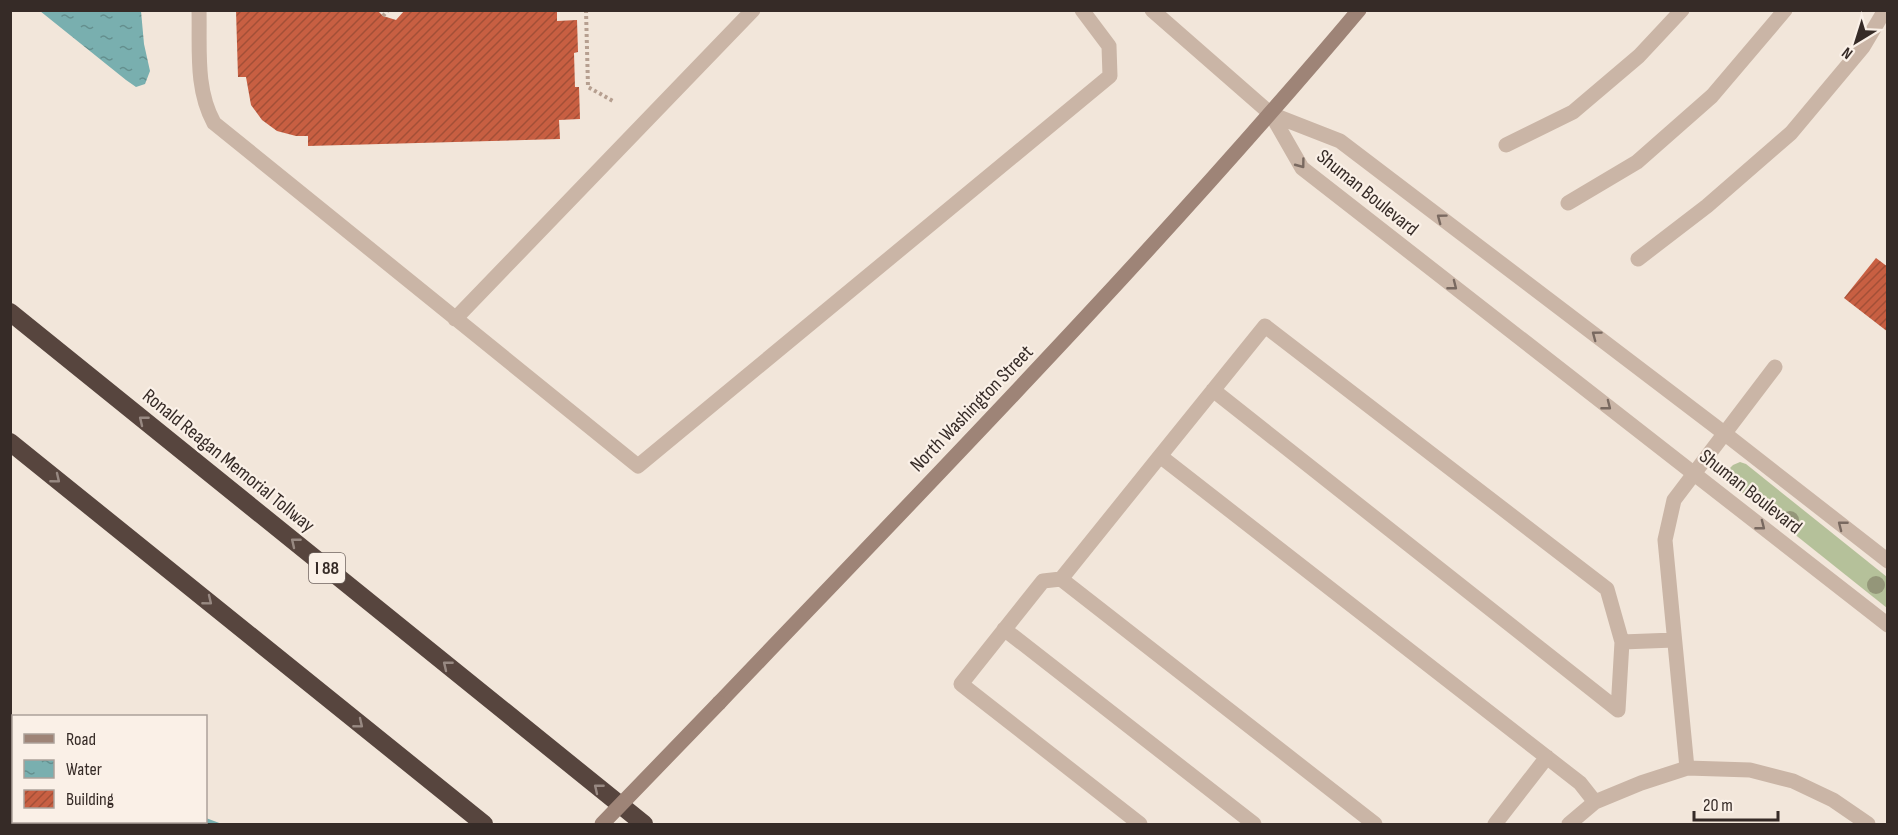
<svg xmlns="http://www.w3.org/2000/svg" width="1898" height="835" font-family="'Sofia Sans Condensed',sans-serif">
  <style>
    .grass { fill: #b5c19a }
    .water { fill: url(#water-ripples) }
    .building { fill: url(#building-hatch) }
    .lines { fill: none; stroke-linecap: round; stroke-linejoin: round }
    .path { stroke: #b69f90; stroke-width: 4; stroke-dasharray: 3 3; stroke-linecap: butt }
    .lane { stroke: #cab5a6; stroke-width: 15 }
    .street { stroke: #cab5a6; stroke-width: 15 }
    .secondary { stroke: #9e8477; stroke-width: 15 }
    .highway { stroke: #57453e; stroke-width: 18 }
    .secondary-bridge { stroke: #9e8477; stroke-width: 15 }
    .tree { fill: #949679 }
    .oneway { stroke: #796960 }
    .oneway2 { stroke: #988982 }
    .labels { text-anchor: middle; stroke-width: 4.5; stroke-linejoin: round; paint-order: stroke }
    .shield { fill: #faf0e7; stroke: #716661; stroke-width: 1.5 }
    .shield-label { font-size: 18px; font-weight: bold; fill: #362b27 }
    .street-label { font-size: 20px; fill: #362b27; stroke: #faf0e7 }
  </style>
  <defs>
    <pattern id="water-ripples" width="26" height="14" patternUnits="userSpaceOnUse" patternTransform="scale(1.5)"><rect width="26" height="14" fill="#79afaf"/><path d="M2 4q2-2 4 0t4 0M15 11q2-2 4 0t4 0" fill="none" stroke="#648f8e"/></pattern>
    <pattern id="building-hatch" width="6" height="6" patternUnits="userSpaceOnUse" patternTransform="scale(1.5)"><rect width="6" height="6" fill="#c85f42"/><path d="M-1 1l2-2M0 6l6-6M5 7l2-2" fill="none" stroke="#a34f37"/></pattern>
  </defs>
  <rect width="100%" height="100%" fill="#f2e6da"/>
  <path class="grass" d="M 1740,462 L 1746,464 L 1887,577 L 1887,608 L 1729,482 L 1726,472 L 1733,465 Z"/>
  <path class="water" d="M 40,11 L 141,11 L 144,44 L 150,71 L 145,84 L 136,87 L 126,80 Z
    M 206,818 L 222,824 L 85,824 L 86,822 L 206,822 Z"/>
  <path class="building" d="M 236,10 L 377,10 L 383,16 L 396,20 L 405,10 L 557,10 L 557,21 L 577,20 L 578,52 L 574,53 L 575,87 L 579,87 L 580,119 L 559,120 L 560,139 L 308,146 L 308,136 L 296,136 L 277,131 L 262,120 L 251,105 L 246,77 L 238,77 Z
    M 1876,258 L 1888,267 L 1888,332 L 1844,298 Z"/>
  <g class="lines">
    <path class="path" d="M 586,10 L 588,87 L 613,101
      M 383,16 L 388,10"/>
    <path class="lane" d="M 199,10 C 200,48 195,89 214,123 L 638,466 L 1110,76 L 1109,46 L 1082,10
      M 1152,10 L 1271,114
      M 1506,145 L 1573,112 L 1639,56 L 1682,10
      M 1568,203 L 1637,162 L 1712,96 L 1785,10
      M 1638,259 L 1707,206 L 1791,133 L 1863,47 L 1885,10
      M 455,319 L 753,10
      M 1213,390 L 1618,710 L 1622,642
      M 1160,456 L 1061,579 L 1375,824
      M 1061,579 L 1043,581 L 961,684 L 1140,824
      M 1004,629 L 1254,824
      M 1687,768 L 1665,540 L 1674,500 L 1775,367
      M 1595,802 L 1580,783 L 1160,456 L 1265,326 L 1607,589 L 1622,642 L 1674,640
      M 1495,824 L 1547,757
      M 1569,824 L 1595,802 L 1641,783 L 1687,768 L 1750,770 L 1793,781 L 1833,800 L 1868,824"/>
    <path class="street" d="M 1271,114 L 1302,168 L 1888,625
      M 1271,114 L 1340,141 L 1724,433 L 1888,561"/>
    <path class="secondary" d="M 719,703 C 936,476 1156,251 1359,10"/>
    <path class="highway" d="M 10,312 L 644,824
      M 10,442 L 484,824"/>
    <path class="secondary-bridge" d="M 602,824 L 719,703"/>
  </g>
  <g class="tree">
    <circle cx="1790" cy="520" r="9"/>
    <circle cx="1876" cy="585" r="9"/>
  </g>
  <defs><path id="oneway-chevron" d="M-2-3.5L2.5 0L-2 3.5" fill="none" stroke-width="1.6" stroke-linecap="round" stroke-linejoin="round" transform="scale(1.5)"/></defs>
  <g class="oneway">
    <use href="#oneway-chevron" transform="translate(1301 164) rotate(53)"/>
    <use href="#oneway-chevron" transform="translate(1441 218) rotate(-143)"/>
    <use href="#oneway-chevron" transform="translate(1453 286) rotate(38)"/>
    <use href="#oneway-chevron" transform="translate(1596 335) rotate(-143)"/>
    <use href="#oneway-chevron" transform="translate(1607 406) rotate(38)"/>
    <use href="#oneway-chevron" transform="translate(1842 525) rotate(-142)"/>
    <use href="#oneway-chevron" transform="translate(1761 526) rotate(38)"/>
  </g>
  <g class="oneway2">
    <use href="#oneway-chevron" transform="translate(143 420) rotate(-141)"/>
    <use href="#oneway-chevron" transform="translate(56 479) rotate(39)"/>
    <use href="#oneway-chevron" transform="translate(295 542) rotate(-141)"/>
    <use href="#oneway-chevron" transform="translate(208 601) rotate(39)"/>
    <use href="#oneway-chevron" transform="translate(447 665) rotate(-141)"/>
    <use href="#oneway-chevron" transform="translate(359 724) rotate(39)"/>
    <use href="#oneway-chevron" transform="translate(598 788) rotate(-141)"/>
  </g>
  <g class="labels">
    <rect class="shield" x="309" y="553" width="36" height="30" rx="4.5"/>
    <g class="shield-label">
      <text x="327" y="574">I 88</text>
    </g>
    <g class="street-label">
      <text transform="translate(1368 192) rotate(39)" y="7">Shuman Boulevard</text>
      <text transform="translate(971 408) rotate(-46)" y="7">North Washington Street</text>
      <text transform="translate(229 460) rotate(39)" y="7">Ronald Reagan Memorial Tollway</text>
      <text transform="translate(1751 491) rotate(38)" y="7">Shuman Boulevard</text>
    </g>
  </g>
  <rect width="1898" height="835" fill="none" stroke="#362b27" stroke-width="24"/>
  <rect x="12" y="715" width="195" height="108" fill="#faf0e7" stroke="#aca19a" stroke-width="1.5"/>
  <rect x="24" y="734" width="30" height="9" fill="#9e8477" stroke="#aca19a" stroke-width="1.5"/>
  <text x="66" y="745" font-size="18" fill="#362b27">Road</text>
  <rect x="24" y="760" width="30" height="18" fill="url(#water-ripples)" stroke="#aca19a" stroke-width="1.5"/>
  <text x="66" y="775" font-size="18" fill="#362b27">Water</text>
  <rect x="24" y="790" width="30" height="18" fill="url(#building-hatch)" stroke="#aca19a" stroke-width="1.5"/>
  <text x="66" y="805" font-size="18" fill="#362b27">Building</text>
  <g transform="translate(1856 42) rotate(218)" stroke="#faf0e7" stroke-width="4.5" paint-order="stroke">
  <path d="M0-4.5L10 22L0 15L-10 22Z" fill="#362b27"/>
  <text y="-9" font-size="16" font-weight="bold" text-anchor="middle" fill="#362b27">N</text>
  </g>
  <path d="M1694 811v9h84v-9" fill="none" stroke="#362b27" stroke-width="3"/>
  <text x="1703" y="811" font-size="18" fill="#362b27" stroke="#faf0e7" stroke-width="4.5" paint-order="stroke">20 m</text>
</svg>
